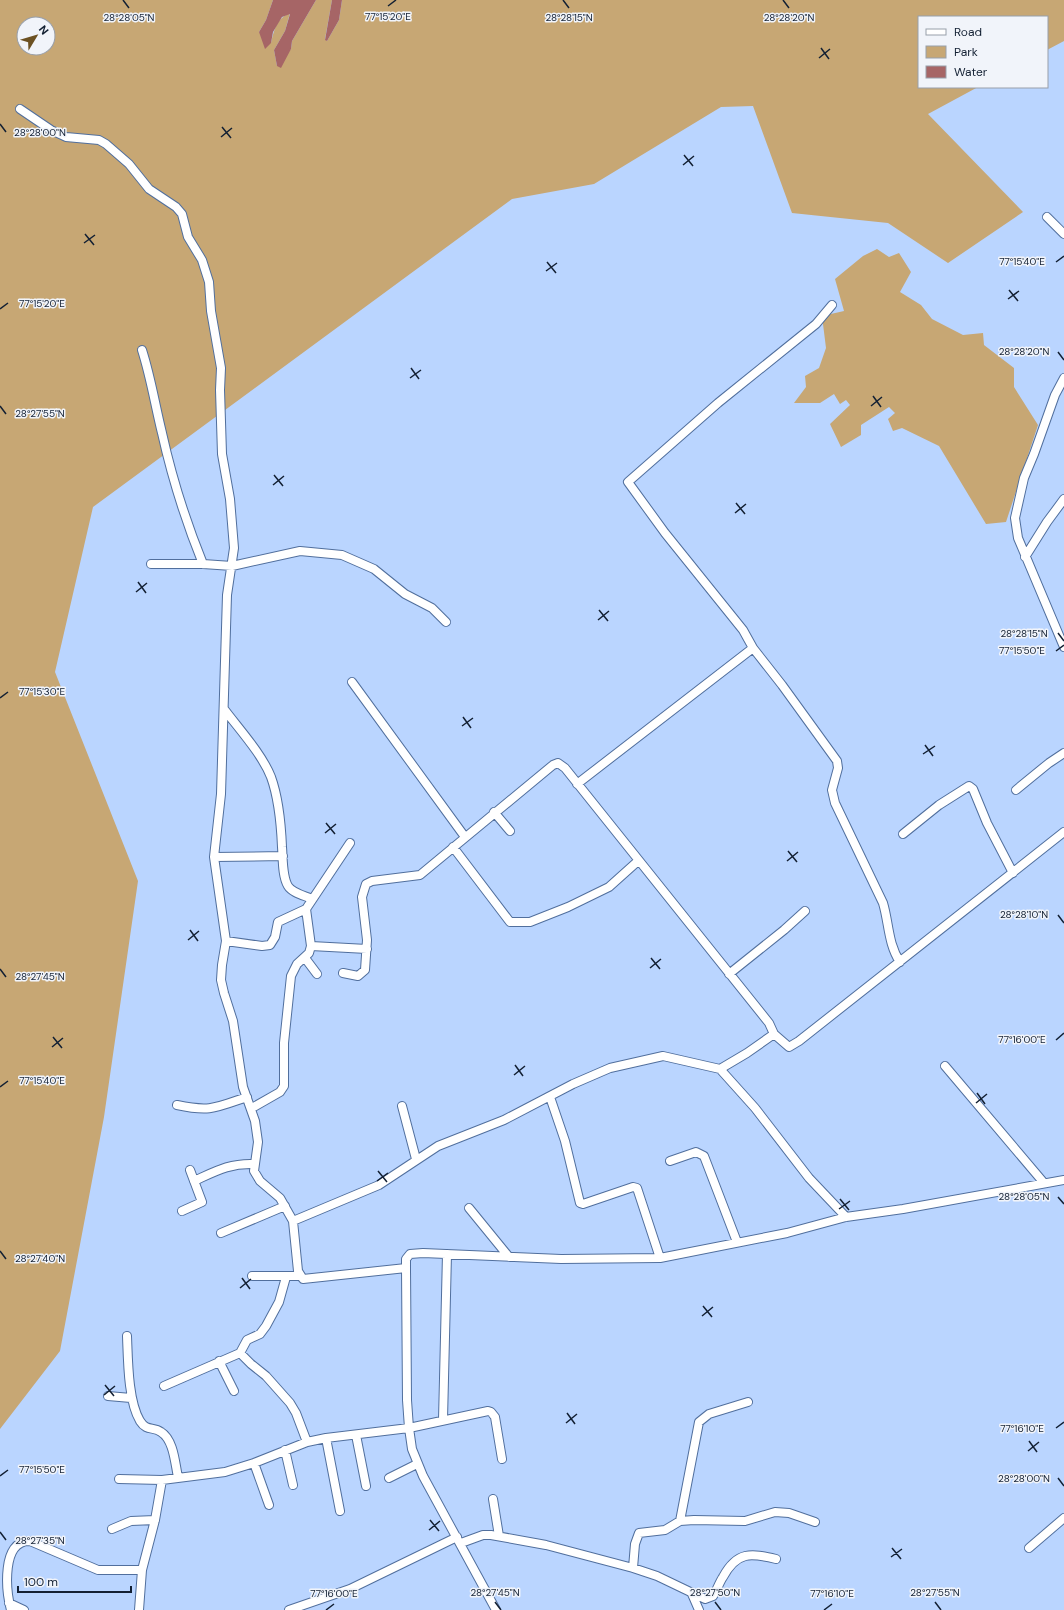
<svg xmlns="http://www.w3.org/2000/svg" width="1064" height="1610" font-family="'DM Sans',sans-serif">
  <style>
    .green { fill: #c7a774; fill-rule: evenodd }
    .water { fill: #a66566 }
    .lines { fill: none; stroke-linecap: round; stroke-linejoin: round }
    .minor-casing { stroke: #516f9d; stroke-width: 10 }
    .minor { stroke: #fff; stroke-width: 8 }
    .ticks { fill: none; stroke: #132033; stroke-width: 1.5 }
    .ticks-label { font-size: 10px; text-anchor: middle; fill: #132033; stroke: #f1f4fa; stroke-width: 3; stroke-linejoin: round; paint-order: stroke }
  </style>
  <rect width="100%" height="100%" fill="#bad5ff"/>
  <path class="green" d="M 0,0 L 273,0 L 266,20 L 259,32 L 271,43 C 274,30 277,18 290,13 L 285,31 L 274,50 L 277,66 L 291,49 L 292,41 L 316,0 L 332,0 L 325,39 L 327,41 L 339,20 L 342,0 L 1064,0 L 1064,41 L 1047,50 L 1047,17 L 919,17 L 919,87 L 978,87 L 928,114 L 1023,212 L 948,263 L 888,223 L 792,213 L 753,106 L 721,107 L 594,184 L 512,199 L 93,507 L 55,672 L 138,881 L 104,1117 L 60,1351 L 0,1429 ZM 24,24 L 48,24 L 48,48 L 24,48 Z
    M 877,249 L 889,257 L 899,253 L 911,272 L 900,292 L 921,305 L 932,319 L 963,335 L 983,333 L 984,345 L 1014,368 L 1014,387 L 1038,425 L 1006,522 L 986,524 L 939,446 L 902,428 L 893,431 L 888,419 L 895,413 L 889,407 L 861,425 L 861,435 L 841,447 L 830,424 L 850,405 L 846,400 L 840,404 L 834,394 L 820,403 L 794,403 L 806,387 L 805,376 L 819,368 L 826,348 L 822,316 L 844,311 L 835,279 L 863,256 Z"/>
  <path class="water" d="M 273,0 L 316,0 L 292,41 L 291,49 L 281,68 L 277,66 L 274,50 L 285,31 L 290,14 L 282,17 L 273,32 L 271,43 L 265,49 L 259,32 L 266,20 Z
    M 332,0 L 342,0 L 339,20 L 327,41 L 325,40 Z"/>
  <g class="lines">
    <defs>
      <path id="minor" d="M 20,109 L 51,130 L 66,137 L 99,140 L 106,144 L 129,164 L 149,189 L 176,207 L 182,214 L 188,237 L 202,260 L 209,282 L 211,311 L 221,368 L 220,390 L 222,454 L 230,499 L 234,548 L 227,595 L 221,794 L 214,857 L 226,941 L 222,965 L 221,980 L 224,993 L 233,1021 L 243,1087 L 255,1121 L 258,1142 L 254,1171 L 260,1181 L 280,1198 L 293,1221 L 298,1271 L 303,1279 L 406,1268
        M 1047,217 L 1064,234
        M 142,350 C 151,378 155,405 162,433 C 172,478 186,522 203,564
        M 1064,378 L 1055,395 L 1034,454 L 1024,478 L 1015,518 L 1018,538 L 1064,647
        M 1025,557 L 1047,522 L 1064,499
        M 151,564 L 203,564 L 232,566 L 300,551 L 342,555 L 374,569 L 405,594 L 432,608 L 446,622
        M 753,648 L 782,685 L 837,761 L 838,768 L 832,790 L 835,803 L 883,903 C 889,923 888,944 900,962
        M 352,682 L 465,837
        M 224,709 C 239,729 262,754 271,777 C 279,799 281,823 282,847 C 283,858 282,876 288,886 C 292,893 306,896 312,899
        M 577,784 L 753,648 L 743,630 L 665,533 L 628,482 L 718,403 L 816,324 L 832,305
        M 1016,790 L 1049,763 L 1064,753
        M 494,812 L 510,831
        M 903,834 L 939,805 L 969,786 L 973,789 L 987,823 L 1013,873
        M 453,847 L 510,922 L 530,922 L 568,907 L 609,887 L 638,861
        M 214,857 L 283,856
        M 226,941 L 262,946 L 270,945 L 275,937 L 278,922 L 306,909
        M 311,946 L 367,949
        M 305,958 L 317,974
        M 729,974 L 784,930 L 805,911
        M 774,1034 L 789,1047 L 799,1041 L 1064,832
        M 945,1066 L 1044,1183
        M 720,1069 L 755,1108 L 809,1178 L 846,1217
        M 550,1097 L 565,1141 L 580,1203 L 583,1204 L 633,1187 L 637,1188 L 660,1258
        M 177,1105 C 210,1112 215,1108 247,1097
        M 402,1106 L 416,1159
        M 252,1108 L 280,1092 L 284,1086 L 284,1043 L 291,976 L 297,964 L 309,953 L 311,946 L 306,909 L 350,843
        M 670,1161 L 696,1152 L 704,1156 L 737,1242
        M 194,1181 C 216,1171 230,1163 254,1164
        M 469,1208 L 509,1257
        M 182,1211 L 202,1202 L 190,1170
        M 293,1221 L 379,1185 L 438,1146 L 504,1120 L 573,1084 L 610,1068 L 663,1056 L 720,1069 L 747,1053 L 774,1034 L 769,1023 L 565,768 L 558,763 L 553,765 L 420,875 L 372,881 L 366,884 L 362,897 L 367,940 L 365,970 L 358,976 L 343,973
        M 221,1233 L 285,1206
        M 252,1276 L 300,1276
        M 127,1336 C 128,1360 128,1401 140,1421 C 147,1432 153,1426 161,1432 C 174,1440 175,1464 178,1477
        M 240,1353 L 251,1364 L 266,1376 L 290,1403 L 296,1413 L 307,1442
        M 219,1361 L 234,1391
        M 164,1386 L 240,1353 L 247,1340 L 260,1334 L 266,1326 L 279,1302 L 286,1277
        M 108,1396 L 131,1398
        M 443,1420 L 447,1254
        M 356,1435 L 366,1486
        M 326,1438 L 340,1511
        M 285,1450 L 293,1485
        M 254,1463 L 269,1505
        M 389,1478 L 417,1464
        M 119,1479 L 162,1480 L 225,1472 L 254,1463 L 307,1442 L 326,1438 L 409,1428 L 488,1411 L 491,1412 L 495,1417 L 502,1459
        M 493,1499 L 499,1536
        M 680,1521 L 699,1422 L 709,1414 L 748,1402
        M 112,1529 L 131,1521 L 155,1520
        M 461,1543 L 483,1535 L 491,1535 L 546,1545 L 633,1568 L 657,1576 L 705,1599 L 713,1596 C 717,1590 719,1583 723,1577 C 737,1551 751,1553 776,1559
        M 1029,1548 L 1064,1518
        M 633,1568 L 635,1544 L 639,1533 L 665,1530 L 680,1521 L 694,1520 L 745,1521 L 775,1512 L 789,1513 L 815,1522
        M 692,1594 L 699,1610
        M 9,1603 L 24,1610
        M 11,1610 C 6,1591 1,1540 30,1541 L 98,1570 L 142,1570
        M 139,1610 L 142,1570 L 155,1520 L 162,1480
        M 289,1610 L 350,1589 L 457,1537
        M 496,1610 L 423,1476 L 412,1449 L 409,1428 L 407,1400 L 406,1268 L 406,1259 L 410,1254 L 423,1253 L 561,1259 L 660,1258 L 787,1233 L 846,1217 L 903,1209 L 1064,1180"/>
    </defs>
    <use href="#minor" class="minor-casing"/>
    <use href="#minor" class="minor"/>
  </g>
  <path class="ticks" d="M 123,0 L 129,8M 563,0 L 569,8M 783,0 L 789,8M 388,6 L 396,0M 821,48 L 829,59M 819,58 L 830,49M 0,124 L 6,132M 222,127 L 231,138M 221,137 L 232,128M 684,155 L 693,166M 683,165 L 694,156M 85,234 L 94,245M 84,243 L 95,235M 547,262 L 556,273M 1056,262 L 1064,256M 546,271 L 557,263M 1009,290 L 1018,301M 1008,299 L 1019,291M 0,309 L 8,303M 1058,352 L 1064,360M 411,368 L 419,379M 410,378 L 421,370M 873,396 L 881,407M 0,406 L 6,414M 871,406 L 882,397M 274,475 L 283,486M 273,485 L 284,476M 736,503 L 745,514M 735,513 L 746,504M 138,582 L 146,593M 136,592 L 147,583M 599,610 L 608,621M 598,620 L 609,611M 1058,633 L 1064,641M 1056,651 L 1064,645M 0,698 L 8,692M 463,717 L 471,728M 462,726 L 473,718M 925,745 L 933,756M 923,754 L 935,746M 326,823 L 335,834M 325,833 L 336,824M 788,851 L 797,862M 787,861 L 798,852M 1058,915 L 1064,923M 190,930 L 198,941M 188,940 L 199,931M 651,958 L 660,969M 650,968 L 661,959M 0,969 L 6,977M 53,1037 L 62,1048M 1056,1040 L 1064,1033M 52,1047 L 63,1038M 515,1065 L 523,1076M 514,1075 L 525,1066M 0,1087 L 8,1081M 977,1093 L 985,1104M 976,1103 L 987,1094M 378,1171 L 387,1182M 377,1181 L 388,1173M 1058,1197 L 1064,1204M 840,1199 L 849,1210M 839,1209 L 850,1201M 0,1251 L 6,1259M 242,1278 L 250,1289M 240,1288 L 251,1279M 703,1306 L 712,1317M 702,1316 L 713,1307M 105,1385 L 114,1396M 104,1395 L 115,1386M 567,1413 L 575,1424M 566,1423 L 577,1414M 1056,1428 L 1064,1422M 1029,1441 L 1037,1452M 1028,1451 L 1039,1442M 0,1476 L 8,1470M 1058,1478 L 1064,1486M 430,1520 L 439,1531M 429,1530 L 440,1521M 0,1532 L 6,1540M 892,1548 L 901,1559M 891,1557 L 902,1549M 495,1602 L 501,1610M 715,1602 L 721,1610M 935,1602 L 941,1610M 326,1610 L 334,1604M 824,1610 L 832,1604"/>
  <g class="ticks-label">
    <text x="388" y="20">77°15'20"E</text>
    <text x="129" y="21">28°28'05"N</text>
    <text x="789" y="21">28°28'20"N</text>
    <text x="569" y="21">28°28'15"N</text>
    <text x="40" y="136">28°28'00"N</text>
    <text x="1022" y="265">77°15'40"E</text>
    <text x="42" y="307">77°15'20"E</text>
    <text x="1024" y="355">28°28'20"N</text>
    <text x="40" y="417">28°27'55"N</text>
    <text x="1024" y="637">28°28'15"N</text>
    <text x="1022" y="654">77°15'50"E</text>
    <text x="42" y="695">77°15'30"E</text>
    <text x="1024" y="918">28°28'10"N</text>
    <text x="40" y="980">28°27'45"N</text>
    <text x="1022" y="1043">77°16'00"E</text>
    <text x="42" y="1084">77°15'40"E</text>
    <text x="1024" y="1200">28°28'05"N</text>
    <text x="40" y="1262">28°27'40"N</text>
    <text x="1022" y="1432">77°16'10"E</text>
    <text x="42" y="1473">77°15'50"E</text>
    <text x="1024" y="1482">28°28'00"N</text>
    <text x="40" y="1544">28°27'35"N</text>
    <text x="495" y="1596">28°27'45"N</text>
    <text x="715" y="1596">28°27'50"N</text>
    <text x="935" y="1596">28°27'55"N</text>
    <text x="334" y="1597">77°16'00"E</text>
    <text x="832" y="1597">77°16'10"E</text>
  </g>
  <rect x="918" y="16" width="130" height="72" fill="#f1f4fa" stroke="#989faa"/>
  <rect x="926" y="29" width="20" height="6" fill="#ffffff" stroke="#989faa"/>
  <text x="954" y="36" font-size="12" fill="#132033">Road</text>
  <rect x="926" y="46" width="20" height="12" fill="#c7a774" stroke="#989faa"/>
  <text x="954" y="56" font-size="12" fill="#132033">Park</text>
  <rect x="926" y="66" width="20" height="12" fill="#a66566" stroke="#989faa"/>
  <text x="954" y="76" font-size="12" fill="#132033">Water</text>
  <g transform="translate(36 36) rotate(52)"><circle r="19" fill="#f1f4fa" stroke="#989faa"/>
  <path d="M0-3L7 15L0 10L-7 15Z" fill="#6c5123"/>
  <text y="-6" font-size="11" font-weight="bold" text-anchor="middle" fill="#132033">N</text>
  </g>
  <path d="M18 1586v6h113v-6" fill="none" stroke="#132033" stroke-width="2"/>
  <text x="24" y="1586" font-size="12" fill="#132033" stroke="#f1f4fa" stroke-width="3" paint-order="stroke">100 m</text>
</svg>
